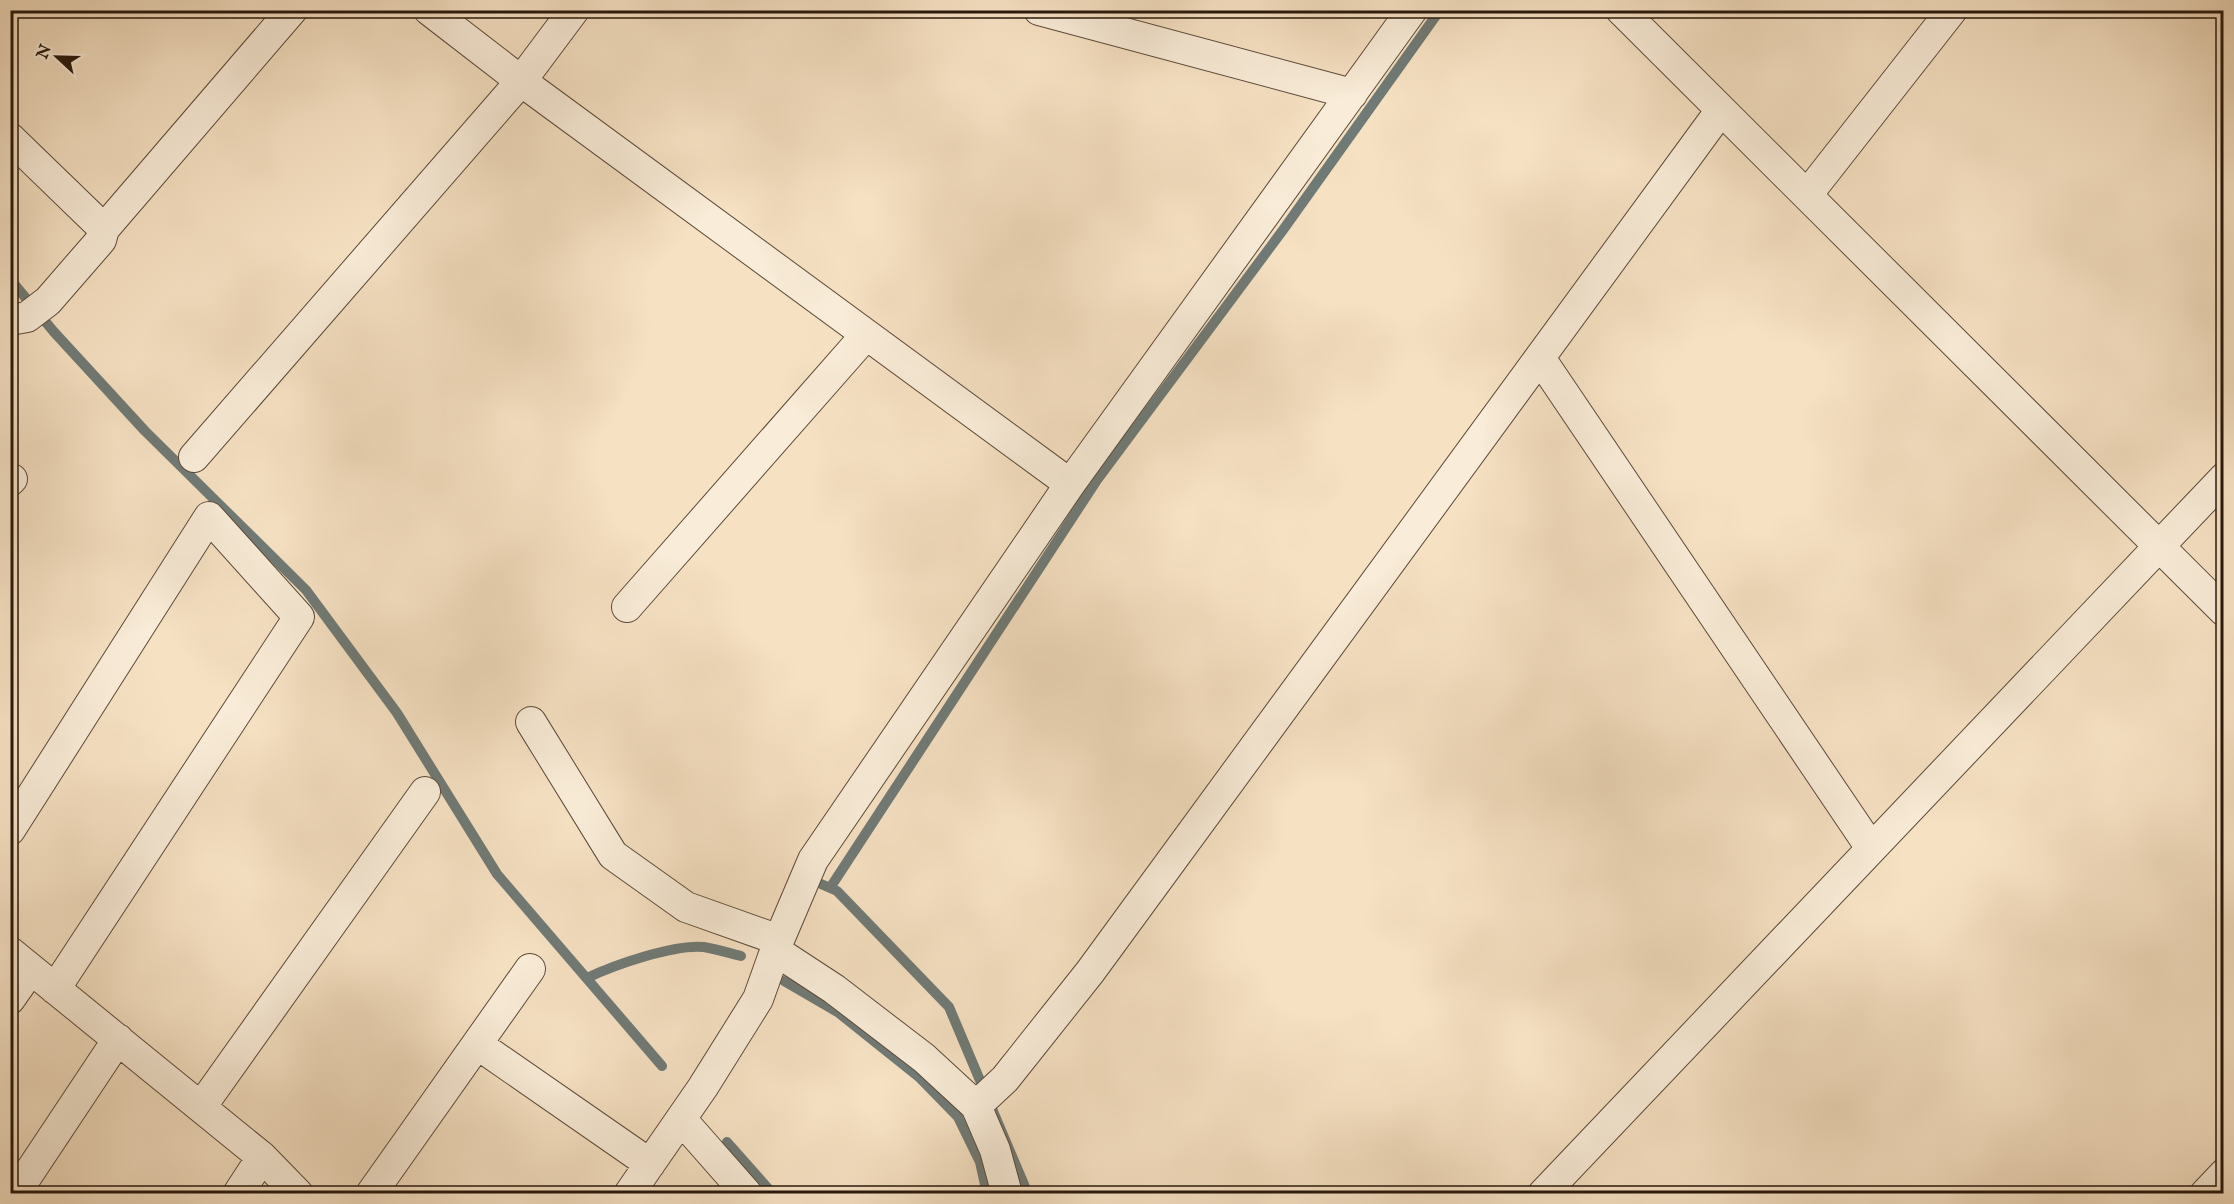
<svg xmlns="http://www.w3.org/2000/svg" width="2234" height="1204" font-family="'IM FELL English',serif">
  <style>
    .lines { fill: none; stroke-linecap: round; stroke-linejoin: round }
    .stream { stroke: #707a76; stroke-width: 10 }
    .street-casing { stroke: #5c4a3a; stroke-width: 32 }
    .street { stroke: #f9ecd8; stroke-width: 30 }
  </style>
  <rect width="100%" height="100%" fill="#f6e1c3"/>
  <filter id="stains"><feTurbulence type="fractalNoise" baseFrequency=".00333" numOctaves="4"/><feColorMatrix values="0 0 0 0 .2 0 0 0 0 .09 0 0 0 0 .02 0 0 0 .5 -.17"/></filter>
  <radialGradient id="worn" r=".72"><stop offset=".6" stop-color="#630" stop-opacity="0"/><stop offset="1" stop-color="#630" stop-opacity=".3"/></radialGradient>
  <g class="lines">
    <path class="stream" d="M 10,279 L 54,332 L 145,431 L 306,590 L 397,713 L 497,874 L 662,1066
      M 821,884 L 837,891 L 949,1007 L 1028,1194
      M 830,888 L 1097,480 L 1283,230 L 1440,10
      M 587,978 C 614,965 674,944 704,947 C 716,949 729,953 741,956
      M 784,981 L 839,1013 L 919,1077 L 958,1117 L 980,1162 L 987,1194
      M 727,1142 L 773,1194"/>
    <defs>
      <path id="street" d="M 429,10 L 521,81 L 1070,484
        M 1039,10 L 1352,94
        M 1621,10 L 2224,611
        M 10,138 L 104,229
        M 1807,195 L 1952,10
        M 10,320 L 27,317 L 48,301 L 101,240 L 104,229 L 292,10
        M 1540,358 L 1871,848
        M 194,457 L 521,81 L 574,10
        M 10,481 L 12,479
        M 627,607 L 866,335
        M 531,722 L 613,855 L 686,907 L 779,940
        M 10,830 L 209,517 L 299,617 L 55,989
        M 776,951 L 834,989 L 924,1058 L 976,1106 L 995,1150 L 1007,1194
        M 10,952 L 262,1157 L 298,1194
        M 10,999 L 31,969
        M 477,1044 L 650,1164
        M 976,1106 L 1005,1079 L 1090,972 L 1721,110
        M 201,1107 L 425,792
        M 681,1119 L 747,1194
        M 15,1194 L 118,1039
        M 238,1194 L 262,1157
        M 371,1194 L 530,969
        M 629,1194 L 703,1087 L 758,999 L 779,940 L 813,860 L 1070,484 L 1412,10
        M 1543,1194 L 2224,478
        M 2205,1194 L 2224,1174"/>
    </defs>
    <use href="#street" class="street-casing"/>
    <use href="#street" class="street"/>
  </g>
  <rect width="2234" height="1204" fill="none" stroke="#f6e1c3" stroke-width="36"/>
  <rect x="12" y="12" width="2210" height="1180" fill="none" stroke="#28180d" stroke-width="3"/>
  <rect x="18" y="18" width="2198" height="1168" fill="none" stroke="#28180d" stroke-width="1.5"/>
  <g transform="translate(57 57) rotate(292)" stroke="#f9ecd8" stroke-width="4.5" paint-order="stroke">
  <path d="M0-4.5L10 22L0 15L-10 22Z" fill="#28180d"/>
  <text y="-9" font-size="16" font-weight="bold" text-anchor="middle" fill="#28180d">N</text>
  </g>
  <rect width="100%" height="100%" filter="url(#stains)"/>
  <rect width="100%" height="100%" fill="url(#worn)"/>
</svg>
